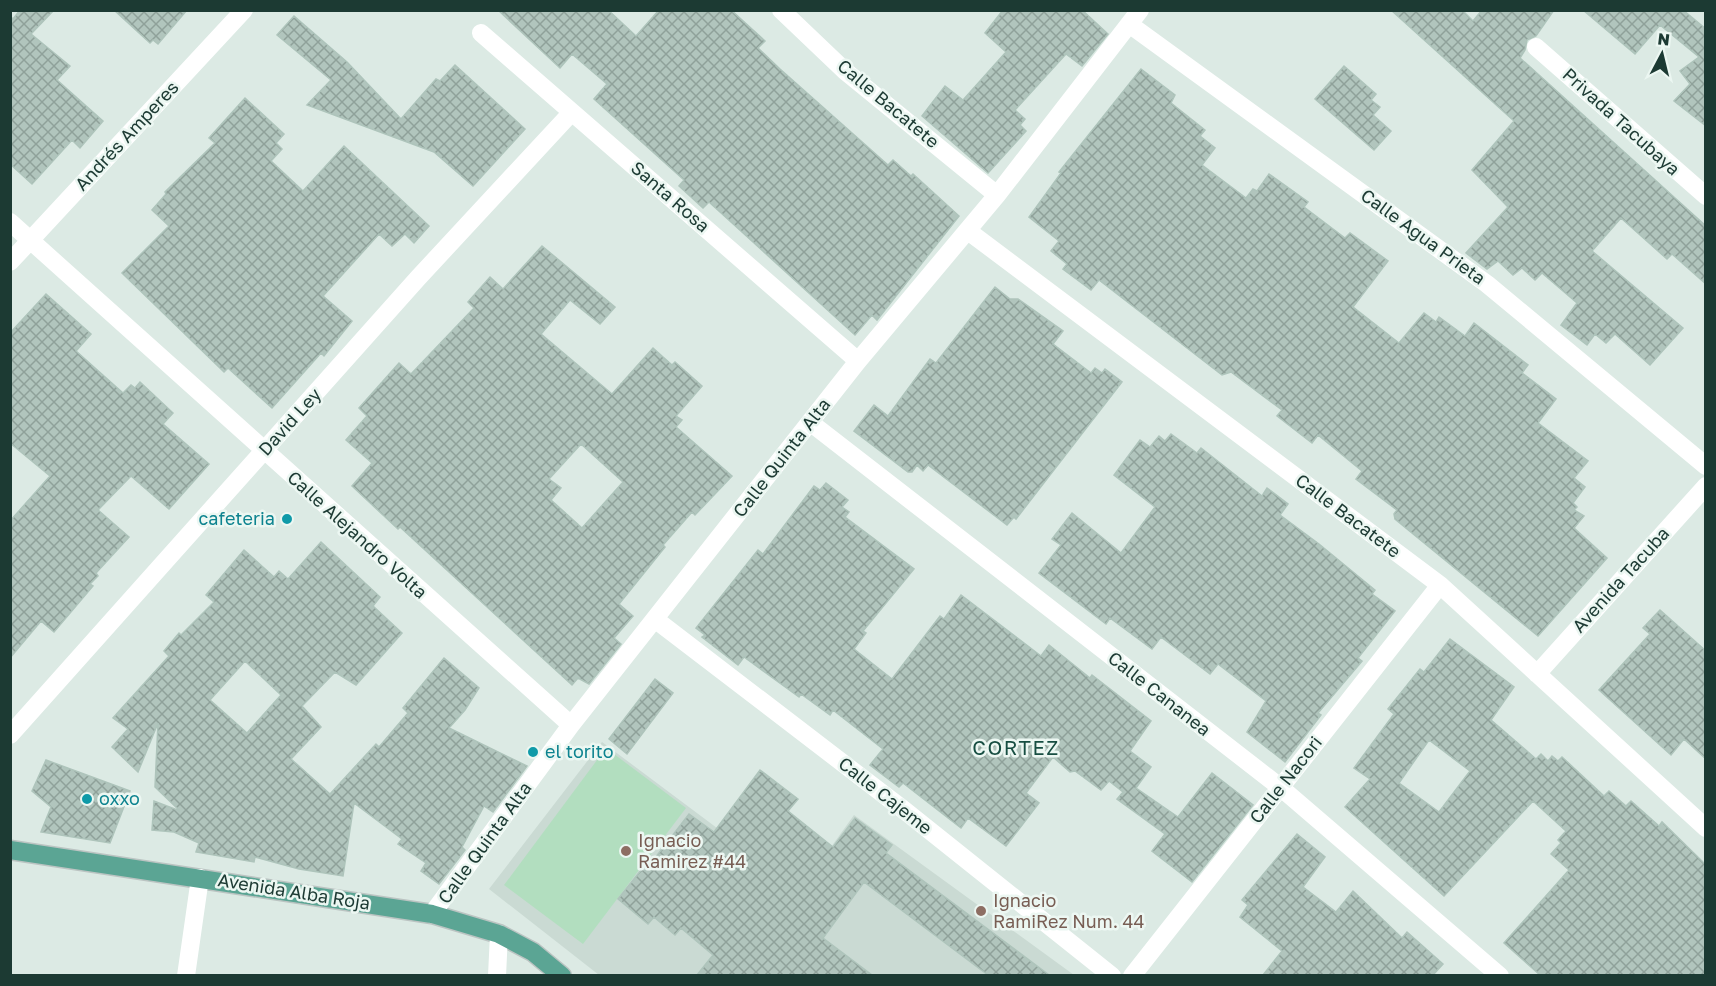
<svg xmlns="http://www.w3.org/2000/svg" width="1716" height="986" font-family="'Golos Text',sans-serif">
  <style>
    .built { fill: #cadad3 }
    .pitch { fill: #b2debf }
    .building { fill: url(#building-cross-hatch); stroke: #aec4bb; stroke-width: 1.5; fill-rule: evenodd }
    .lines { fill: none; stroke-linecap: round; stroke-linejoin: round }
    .major-casing { stroke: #bbc4c2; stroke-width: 21 }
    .minor { stroke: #fff; stroke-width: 18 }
    .major { stroke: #5ba594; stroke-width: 18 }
    .culture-dot { fill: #0f9aa8; stroke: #ecf7f2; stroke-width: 2 }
    .education-dot { fill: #8d6e63; stroke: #ecf7f2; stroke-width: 2 }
    .labels { text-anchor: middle; stroke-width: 5; stroke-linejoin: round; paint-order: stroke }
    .street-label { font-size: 18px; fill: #1c3a33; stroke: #ecf7f2 }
    .culture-label { font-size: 18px; fill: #0d838f; stroke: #ecf7f2; text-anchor: start }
    .education-label { font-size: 18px; fill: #785e54; stroke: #ecf7f2; text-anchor: start }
    .neighbourhood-label { font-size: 20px; letter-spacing: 1.5px; fill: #174e42; stroke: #ecf7f2 }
  </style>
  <defs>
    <pattern id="building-cross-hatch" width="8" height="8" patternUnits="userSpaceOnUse" patternTransform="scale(1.5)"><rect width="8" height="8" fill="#b1c5bd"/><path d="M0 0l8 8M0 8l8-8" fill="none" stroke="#8fa19a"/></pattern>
  </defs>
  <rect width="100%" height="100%" fill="#dceae4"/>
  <path class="built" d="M 602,742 L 721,831 L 796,896 L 854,815 L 1074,975 L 599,975 L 489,889 Z"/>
  <path class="pitch" d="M 606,748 L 686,808 L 583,944 L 504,885 Z"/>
  <path class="building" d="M 20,10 L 54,10 L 31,34 L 70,66 L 57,80 L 103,121 L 80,148 L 72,140 L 32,184 L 10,164 L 10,16 L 13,19 Z
    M 114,10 L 187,10 L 158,44 L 153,40 L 150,43 Z
    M 498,10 L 608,10 L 636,36 L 659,10 L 731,10 L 765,41 L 758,48 L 780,69 L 888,165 L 893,160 L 911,176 L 913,174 L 959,216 L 877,320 L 872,315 L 855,335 L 709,202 L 703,208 L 679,186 L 684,180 L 594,99 L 607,84 L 572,54 L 560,68 Z
    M 1003,10 L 1082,10 L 1108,34 L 1082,66 L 1066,54 L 1015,110 L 1025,119 L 1020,125 L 1026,131 L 988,173 L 922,116 L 945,86 L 963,100 L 1006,52 L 985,33 Z
    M 1391,10 L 1462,10 L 1473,21 L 1482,10 L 1554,10 L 1536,36 L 1527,40 L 1525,50 L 1520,58 L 1706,226 L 1706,284 L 1672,254 L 1667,259 L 1621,218 L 1592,251 L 1683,328 L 1650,365 L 1615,334 L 1606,343 L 1595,334 L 1587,345 L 1561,325 L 1577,303 L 1542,273 L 1535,280 L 1522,268 L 1513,275 L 1498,261 L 1487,269 L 1466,253 L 1508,207 L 1472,170 L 1514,121 Z
    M 1583,10 L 1683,10 L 1706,29 L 1706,126 L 1674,101 L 1690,84 L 1680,71 L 1699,57 L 1660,25 L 1635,54 Z
    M 294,16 L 347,62 L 401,119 L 436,79 L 440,81 L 455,65 L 525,129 L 473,186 L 434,152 L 307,105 L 331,80 L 277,35 Z
    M 1344,66 L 1376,94 L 1371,100 L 1380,107 L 1373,115 L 1391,131 L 1374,150 L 1315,99 Z
    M 1141,69 L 1175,95 L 1171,103 L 1205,130 L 1200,136 L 1215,148 L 1202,165 L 1246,198 L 1253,189 L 1257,191 L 1269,174 L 1308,202 L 1304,207 L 1345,238 L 1350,233 L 1388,261 L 1353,307 L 1399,343 L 1424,313 L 1436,322 L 1439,317 L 1465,336 L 1474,323 L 1528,365 L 1522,373 L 1556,399 L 1538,423 L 1588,461 L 1574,478 L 1585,487 L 1573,503 L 1577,507 L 1574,510 L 1584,516 L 1574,528 L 1607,558 L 1538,636 L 1395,519 L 1394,514 L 1397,510 L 1356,479 L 1362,471 L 1318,435 L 1312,443 L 1277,416 L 1282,410 L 1231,372 L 1222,375 L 1099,280 L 1091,290 L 1063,269 L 1067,264 L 1051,251 L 1059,241 L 1029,217 L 1061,173 L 1059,172 Z
    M 245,98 L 284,134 L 276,143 L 282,149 L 271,161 L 303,191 L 344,146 L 429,226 L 414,243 L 405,234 L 392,246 L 379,234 L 323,296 L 352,321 L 324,356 L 321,353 L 272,408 L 228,368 L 224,372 L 122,273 L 169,226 L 152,210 L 166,194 L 165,192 L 215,143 L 209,138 Z
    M 542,246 L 615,307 L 600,324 L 570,300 L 541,334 L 612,394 L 653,348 L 672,365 L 675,362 L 702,386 L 676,416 L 682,420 L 676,427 L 732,476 L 695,515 L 692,512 L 663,545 L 665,547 L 619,604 L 633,616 L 614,638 L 621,644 L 589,684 L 578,678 L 572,685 L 400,527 L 398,529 L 352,486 L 372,463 L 346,440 L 367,416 L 359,408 L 399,363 L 411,374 L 474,308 L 468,302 L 490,277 L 503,289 ZM 581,444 L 623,482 L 582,528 L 551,500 L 561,488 L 549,479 Z
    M 995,287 L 1010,299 L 1018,299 L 1063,331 L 1053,344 L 1091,373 L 1095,368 L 1102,373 L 1105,369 L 1122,382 L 1016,519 L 1014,517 L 1007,525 L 928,465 L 923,471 L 917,465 L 912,472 L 908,472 L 854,431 L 874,405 L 888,416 L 930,359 L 936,363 Z
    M 46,294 L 91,334 L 76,351 L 123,393 L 131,385 L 135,388 L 140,382 L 173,413 L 163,424 L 209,464 L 169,509 L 131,476 L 98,510 L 129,537 L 96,573 L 98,576 L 90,584 L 93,586 L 54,632 L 41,621 L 10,658 L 10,521 L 50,476 L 10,443 L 10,333 Z
    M 1171,434 L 1197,453 L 1201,448 L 1262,496 L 1267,488 L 1288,504 L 1280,515 L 1319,544 L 1375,590 L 1372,594 L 1395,611 L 1358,658 L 1362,661 L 1318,713 L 1321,715 L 1285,762 L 1247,732 L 1266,701 L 1218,664 L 1210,674 L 1161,637 L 1152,649 L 1110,618 L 1106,624 L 1039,573 L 1061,545 L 1052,539 L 1072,513 L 1121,553 L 1155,507 L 1114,475 L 1140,440 L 1150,447 L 1159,436 L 1165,441 Z
    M 826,483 L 848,500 L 842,507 L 849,512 L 845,517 L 914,569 L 863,631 L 866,633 L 854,649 L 892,679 L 940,616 L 944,619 L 961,595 L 1041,656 L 1049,645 L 1090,678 L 1092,675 L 1151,721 L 1130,751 L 1151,767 L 1136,788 L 1178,817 L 1212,773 L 1253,805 L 1192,882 L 1152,851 L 1165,834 L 1117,799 L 1123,792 L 1109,781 L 1101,790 L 1075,771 L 1070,772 L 1053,757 L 1026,793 L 1039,803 L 1006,846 L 968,818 L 961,828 L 903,783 L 899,787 L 870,765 L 883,749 L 833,710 L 830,715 L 801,694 L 799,697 L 744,657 L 738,665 L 702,637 L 705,635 L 696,628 L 758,550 L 763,554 L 814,486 L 820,490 Z
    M 321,542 L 380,597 L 373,606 L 402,633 L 356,685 L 335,672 L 302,706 L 321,727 L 291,759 L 330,794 L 376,744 L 379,747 L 408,713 L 403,708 L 444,658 L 479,688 L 465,710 L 449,728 L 527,766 L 493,812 L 484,806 L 462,847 L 465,850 L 439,884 L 421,871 L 426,863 L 398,844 L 402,839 L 354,803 L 343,876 L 299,869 L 255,857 L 254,862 L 196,852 L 199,843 L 174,832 L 152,830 L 154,801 L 180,811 L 155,787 L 158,723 L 138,772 L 112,747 L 128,729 L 113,718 L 169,656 L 164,651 L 179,633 L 181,635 L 214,602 L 206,595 L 244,550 L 274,577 L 279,571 L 288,579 ZM 245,661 L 281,695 L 247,733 L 210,700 Z
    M 1660,610 L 1706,651 L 1706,759 L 1684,739 L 1671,755 L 1599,690 L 1650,634 L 1643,628 Z
    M 1450,639 L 1514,687 L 1491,720 L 1536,759 L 1541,754 L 1548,761 L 1552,756 L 1558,761 L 1562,757 L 1604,796 L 1609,791 L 1626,806 L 1631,801 L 1659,826 L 1662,822 L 1706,865 L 1706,975 L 1540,975 L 1504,943 L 1569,870 L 1551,854 L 1561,843 L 1558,840 L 1566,831 L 1533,801 L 1444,896 L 1345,807 L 1370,779 L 1354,768 L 1394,714 L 1388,709 L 1420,669 L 1424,672 ZM 1429,740 L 1470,771 L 1439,812 L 1399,783 Z
    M 655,679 L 673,693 L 627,754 L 609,739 Z
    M 46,760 L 130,791 L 110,843 L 41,832 L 51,807 L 32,791 Z
    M 760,770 L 798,799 L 788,811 L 833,847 L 855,818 L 892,845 L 886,853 L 1049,975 L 988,975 L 864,882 L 823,938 L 872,975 L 697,975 L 713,955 L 681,928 L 675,935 L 654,917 L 648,924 L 618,899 L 642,869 L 645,871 L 689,814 L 714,832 Z
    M 1297,834 L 1325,857 L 1303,887 L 1336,912 L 1353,891 L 1402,938 L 1407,932 L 1443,964 L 1433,975 L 1263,975 L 1282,951 L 1240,917 L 1248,905 L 1242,900 Z"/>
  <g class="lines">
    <defs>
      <path id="major" d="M 10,850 L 432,914 L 499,934 L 533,952 L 562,976"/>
    </defs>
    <use href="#major" class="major-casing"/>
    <path class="minor" d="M 781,10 L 845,71 L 997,195
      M 1129,24 L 1487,284 L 1706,466
      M 481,33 L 858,361
      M 1536,47 L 1706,196
      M 10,222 L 571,725
      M 968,231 L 1440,585 L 1706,828
      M 10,262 L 244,10
      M 811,423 L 1280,787 L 1500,976
      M 656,620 L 904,810 L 1112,976
      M 1537,674 L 1706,486
      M 10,735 L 418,278 L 572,112
      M 432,914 L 571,725 L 858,361 L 997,195 L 1140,10
      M 186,976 L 200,878
      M 497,976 L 499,934
      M 1132,976 L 1440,585"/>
    <use href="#major" class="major"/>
  </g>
  <g class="culture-dot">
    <circle cx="287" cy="519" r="6"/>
    <circle cx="533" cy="752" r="6"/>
    <circle cx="87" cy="799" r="6"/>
  </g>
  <g class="education-dot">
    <circle cx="626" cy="851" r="6"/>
    <circle cx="981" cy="911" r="6"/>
  </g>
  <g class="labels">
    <g class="street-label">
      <text transform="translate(888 104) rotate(40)" y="6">Calle Bacatete</text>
      <text transform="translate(1621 122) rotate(42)" y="6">Privada Tacubaya</text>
      <text transform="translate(127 136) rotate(-47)" y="6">Andrés Amperes</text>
      <text transform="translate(670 197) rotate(41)" y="6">Santa Rosa</text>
      <text transform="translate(1423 237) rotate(36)" y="6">Calle Agua Prieta</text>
      <text transform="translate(290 422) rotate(-48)" y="6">David Ley</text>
      <text transform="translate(782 458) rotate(-52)" y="6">Calle Quinta Alta</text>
      <text transform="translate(1348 516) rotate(37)" y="6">Calle Bacatete</text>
      <text transform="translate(357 535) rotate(42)" y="6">Calle Alejandro Volta</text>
      <text transform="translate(1621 580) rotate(-48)" y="6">Avenida Tacuba</text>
      <text transform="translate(1159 694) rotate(38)" y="6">Calle Cananea</text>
      <text transform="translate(1286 780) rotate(-52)" y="6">Calle Nacori</text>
      <text transform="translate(885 796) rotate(38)" y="6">Calle Cajeme</text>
      <text transform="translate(485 843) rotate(-54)" y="6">Calle Quinta Alta</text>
      <text transform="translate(294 892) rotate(9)" y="6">Avenida Alba Roja</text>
    </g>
    <g class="culture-label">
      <text x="275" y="525" text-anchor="end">cafeteria</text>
      <text x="545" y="758">el torito</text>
      <text x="99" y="805">oxxo</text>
    </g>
    <g class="education-label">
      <text x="638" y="847">Ignacio<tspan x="638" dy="21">Ramirez #44</tspan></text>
      <text x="993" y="907">Ignacio<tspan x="993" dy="21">RamiRez Num. 44</tspan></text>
    </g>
    <g class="neighbourhood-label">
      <text x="1016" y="755">CORTEZ</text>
    </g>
  </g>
  <rect width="1716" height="986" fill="none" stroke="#1c3a33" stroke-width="24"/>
  <g transform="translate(1662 54) rotate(7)" stroke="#ecf7f2" stroke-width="4.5" paint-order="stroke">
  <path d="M0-4.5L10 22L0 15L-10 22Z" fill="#1c3a33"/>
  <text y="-9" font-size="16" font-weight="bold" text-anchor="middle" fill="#1c3a33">N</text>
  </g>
</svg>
